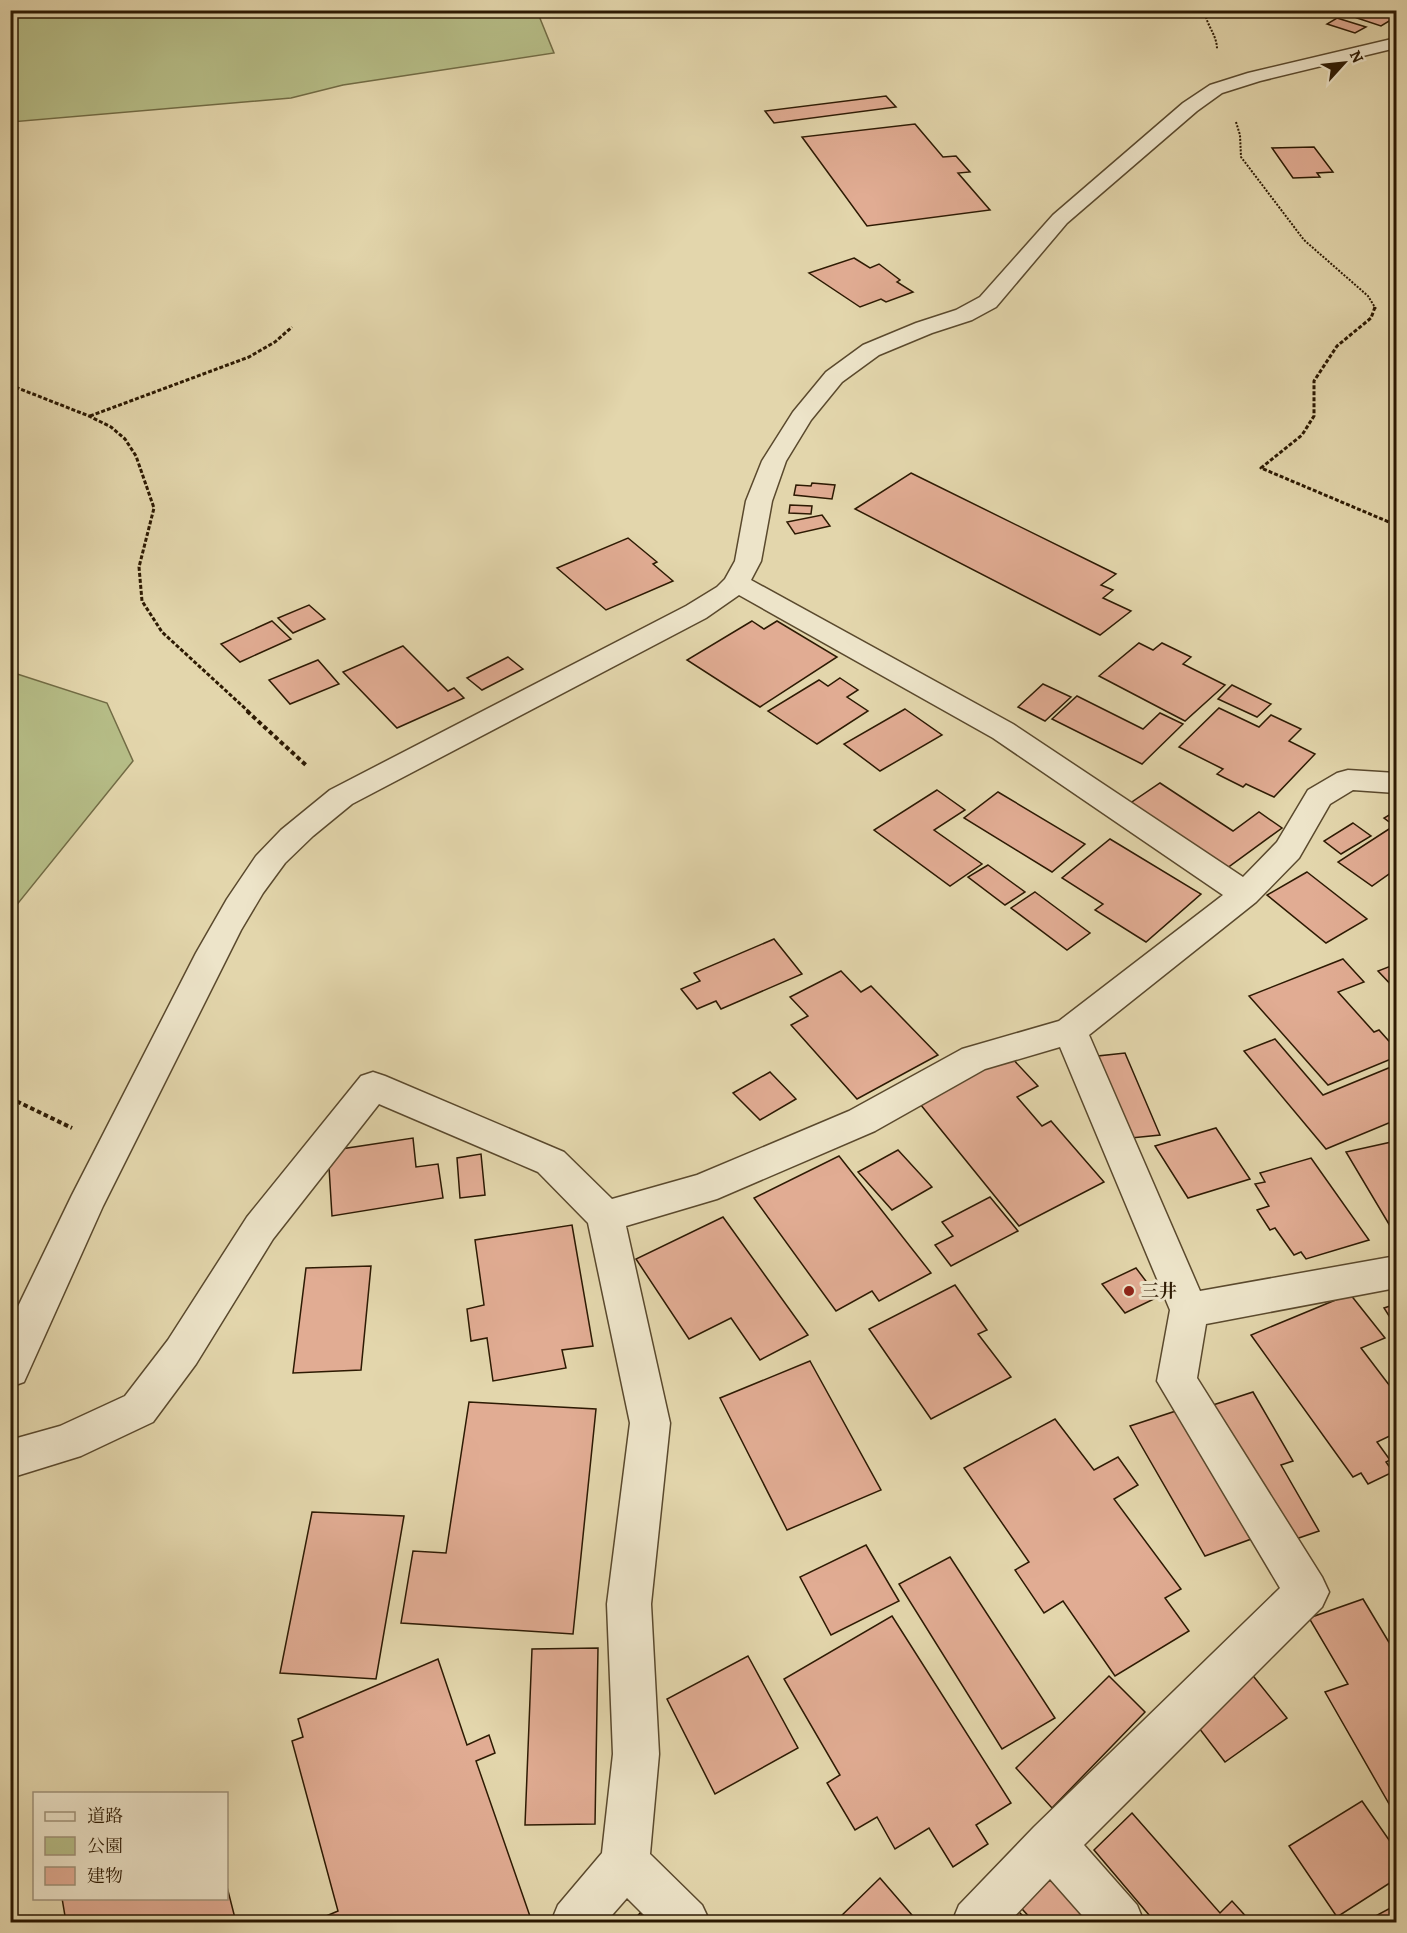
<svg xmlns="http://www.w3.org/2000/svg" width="1407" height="1933" font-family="Alegreya,'Noto Serif JP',serif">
<rect width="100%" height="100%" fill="#e3d6ac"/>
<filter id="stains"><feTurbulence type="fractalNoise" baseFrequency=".00333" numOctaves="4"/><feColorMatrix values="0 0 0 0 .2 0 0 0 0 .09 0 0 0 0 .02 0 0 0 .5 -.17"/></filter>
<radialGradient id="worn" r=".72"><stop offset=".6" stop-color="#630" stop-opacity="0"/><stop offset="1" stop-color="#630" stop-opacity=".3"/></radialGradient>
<!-- green -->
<g fill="#b6bd87" stroke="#726c45" stroke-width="1.5">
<path d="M10,11h527l17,42 -211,32 -52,13 -280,24z"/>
<path d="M11,672l96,31 26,58 -122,151z"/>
</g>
<!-- building -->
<g fill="#e1ac93" stroke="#2d1a03" stroke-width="1.5">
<path d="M1350,10h46v13l-7,-2 -8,5 -24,-8 3,-2 -11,-3 3,-2z"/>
<path d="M1337,18l29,9 -11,6 -28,-9z"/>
<path d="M886,96l10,11 -122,16 -9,-12z"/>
<path d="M915,124l28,33 13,-1 14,16 -12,1 32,37 -123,16 -65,-89z"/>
<path d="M1314,147l19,25 -16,1 3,4 -27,1 -21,-30z"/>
<path d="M854,258l16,10 9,-4 21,16 -3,2 16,10 -27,10 -5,-3 -21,8 -51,-34z"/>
<path d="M911,473l205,101 -15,11 12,5 -10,8 28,13 -31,24 -245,-126z"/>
<path d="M812,483l23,2 -3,14 -38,-4 2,-10 15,1z"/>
<path d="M790,505l22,1 -1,8 -22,-1z"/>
<path d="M822,515l8,11 -35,8 -8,-12z"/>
<path d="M628,538l29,24 -4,2 20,17 -67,29 -49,-42z"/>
<path d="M309,605l16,14 -32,14 -15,-15z"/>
<path d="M272,621l19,18 -51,23 -19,-18z"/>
<path d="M752,621l12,8 13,-8 60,36 -77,50 -73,-47z"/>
<path d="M1139,643l14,7 9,-7 29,14 -8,7 42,21 -40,36 -86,-45z"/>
<path d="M403,646l45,45 6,-3 10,10 -67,30 -54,-56z"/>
<path d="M508,657l15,12 -41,21 -15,-12z"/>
<path d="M318,660l21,24 -49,20 -21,-24z"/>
<path d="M840,678l18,12 -11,7 21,14 -51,33 -49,-33 51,-31 9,6z"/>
<path d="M1043,684l28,13 -26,24 -27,-14z"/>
<path d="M1232,685l39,19 -14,13 -39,-18z"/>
<path d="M1077,696l66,33 17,-16 23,11 -41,40 -90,-45z"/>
<path d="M1219,708l40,19 12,-12 30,14 -12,12 26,13 -41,43 -28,-13 -3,3 -26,-13 6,-5 -44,-22z"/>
<path d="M905,709l37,26 -62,36 -36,-27z"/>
<path d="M1160,783l73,48 26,-19 23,16 -59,43 -97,-65z"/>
<path d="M937,790l28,20 -31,20 48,34 -32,22 -76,-56z"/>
<path d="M998,792l87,52 -33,28 -88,-54z"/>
<path d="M1396,811v16l-12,-9z"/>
<path d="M1353,823l18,13 -30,18 -17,-13z"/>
<path d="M1389,829l7,5v35l-24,17 -34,-24z"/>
<path d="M1110,839l91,55 -55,48 -51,-32 8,-6 -41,-26z"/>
<path d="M988,865l37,27 -20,13 -37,-28z"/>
<path d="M1307,872l60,47 -41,24 -59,-48z"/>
<path d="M1035,892l55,41 -23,17 -56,-42z"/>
<path d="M774,939l28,35 -81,35 -5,-8 -19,8 -16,-20 19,-8 -6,-8z"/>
<path d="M1343,959l21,23 -26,10 36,40 5,-2 17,19v8l-68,28 -79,-89z"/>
<path d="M1396,964v26l-18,-19z"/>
<path d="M841,971l20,21 10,-6 67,69 -81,44 -66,-74 17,-9 -18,-19z"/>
<path d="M1275,1039l48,56 68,-28 5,6v47l-70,29 -82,-98z"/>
<path d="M1125,1053l35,82 -29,3 -33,-82z"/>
<path d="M1009,1055l29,31 -21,11 25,29 9,-5 53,61 -85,44 -103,-127z"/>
<path d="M770,1072l26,27 -36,21 -27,-27z"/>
<path d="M1216,1128l34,51 -62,19 -33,-52z"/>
<path d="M413,1138l3,29 22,-3 5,34 -111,18 -4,-65z"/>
<path d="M1396,1141v95l-50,-84z"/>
<path d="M898,1150l34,37 -40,23 -34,-38z"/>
<path d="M481,1154l4,41 -25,3 -3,-40z"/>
<path d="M839,1156l92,117 -52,28 -7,-10 -36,20 -82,-113z"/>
<path d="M1311,1158l58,82 -63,19 -5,-7 -7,3 -19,-27 -5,2 -13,-20 12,-4 -14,-22 10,-2 -5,-9z"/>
<path d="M990,1197l28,34 -67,35 -16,-21 18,-9 -11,-14z"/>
<path d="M723,1217l85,118 -48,25 -29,-42 -42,21 -53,-80z"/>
<path d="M572,1225l21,121 -31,4 4,18 -73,13 -6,-43 -16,3 -4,-32 17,-4 -9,-65z"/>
<path d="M371,1266l-10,104 -68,3 13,-105z"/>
<path d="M1136,1268l22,29 -33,16 -23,-29z"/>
<path d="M955,1285l32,45 -9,4 33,43 -80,42 -62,-90z"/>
<path d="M1350,1294l35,44 -24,10 35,46v39l-19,9 13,18 -4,2 7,10 -25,12 -7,-11 -8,4 -102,-142z"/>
<path d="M1396,1304v23l-12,-19z"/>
<path d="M810,1361l71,129 -94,40 -67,-132z"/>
<path d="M1253,1392l40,69 -12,4 38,66 -29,10 -77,-136z"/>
<path d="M469,1402l127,7 -23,225 -172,-11 12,-72 33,2z"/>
<path d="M1179,1410l75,128 -49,18 -75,-130z"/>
<path d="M1055,1419l39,51 24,-13 20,28 -24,14 67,90 -16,9 24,33 -74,45 -52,-75 -19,12 -29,-43 14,-8 -65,-94z"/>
<path d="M312,1512l92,4 -28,163 -96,-6z"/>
<path d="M866,1545l33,56 -68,34 -31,-58z"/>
<path d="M950,1557l105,161 -53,31 -103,-165z"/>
<path d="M1363,1599l33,55v162l-71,-124 23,-8 -39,-66z"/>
<path d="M892,1616l119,187 -35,22 12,19 -35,23 -24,-39 -34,21 -18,-32 -22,13 -28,-47 13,-8 -56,-96z"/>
<path d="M598,1648l-3,176 -70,1 7,-176z"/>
<path d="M748,1656l50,92 -83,46 -48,-95z"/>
<path d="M438,1659l29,86 22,-10 6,18 -19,8 56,161h-220l26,-11 -46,-170 11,-4 -5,-18z"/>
<path d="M1250,1672l37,46 -62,44 -36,-47z"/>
<path d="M1109,1676l36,36 -93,96 -36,-40z"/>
<path d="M1362,1801l34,49v29l-59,38 -48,-71z"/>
<path d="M1132,1813l88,100 12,-12 19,21h-96l-61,-72z"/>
<path d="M1047,1866l50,56h-63l-21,-23z"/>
<path d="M880,1878l38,44h-83z"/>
<path d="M226,1883l10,39h-103l-1,-4 -11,4h-55l-4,-24h164z"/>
<path d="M1396,1905v17h-27l-1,-2z"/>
<path d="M1019,1912l10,10h-21z"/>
<path d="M640,1913l9,9h-17z"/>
</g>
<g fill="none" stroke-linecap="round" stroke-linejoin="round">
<defs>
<path id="minor" d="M1396,38v10l-136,33 -38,12 -25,18 -130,112 -71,84 -24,13 -40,13 -53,22 -37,27 -31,38 -25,41 -14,40 -11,60 -10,19 262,144 230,153 34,-35 31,-52 29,-17 11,-3 48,3v20l-43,-3 -23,14 -31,54 -43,44 -167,133 111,256 196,-35v32l-190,36 -9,54 125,199 7,15 -7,15 -238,238 53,60 7,17h-56l-38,-43 -41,43h-57l7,-17 75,-78 246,-239 -123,-207 13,-71 -110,-263 -75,22 -110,62 -158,68 -91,27 44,197 -19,181 8,150 -9,100 52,51 8,17h-59l-24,-24 -21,24h-55l7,-17 44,-52 11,-99 -6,-150 23,-181 -42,-200 -50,-51 -159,-68 -106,135 -77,125 -43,58 -72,34 -71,22v-38l50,-14 65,-30 43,-56 79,-123 114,-141 12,-4 12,4 179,76 48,47 85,-24 152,-64 113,-62 97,-28 164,-126 -230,-157 -254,-143 -33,23 -354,186 -39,32 -28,27 -22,30 -22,37 -138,276 -79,176 -14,5v-64l62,-128 124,-242 31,-54 29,-43 25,-26 49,-40 356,-184 31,-19 8,-8 10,-18 11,-60 16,-40 31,-49 33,-40 37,-27 53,-22 40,-13 24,-13 73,-82 130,-112 27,-18 38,-12z"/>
</defs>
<!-- minor casing -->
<use href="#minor" stroke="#5a492d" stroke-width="3"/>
<!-- path-far2 -->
<g stroke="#2d1a03" stroke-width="2" stroke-dasharray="2 1.5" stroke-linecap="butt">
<path d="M1205,10c0,14 12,24 12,39"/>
<path d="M1236,122l4,13 1,22 63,83 64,56 8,13"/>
</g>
<!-- path-far1 -->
<g stroke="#2d1a03" stroke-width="3" stroke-dasharray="4 2" stroke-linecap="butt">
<path d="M1375,307l-4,11 -34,28 -23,35v35l-12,19 -41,33 135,57"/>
<path d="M10,385l79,31 22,11 14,12 11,17 18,52 -15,59 3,34 20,31 87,80"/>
<path d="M90,416l159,-59 26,-15 17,-15"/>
</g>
<!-- path -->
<g stroke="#2d1a03" stroke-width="4" stroke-dasharray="4.5 3" stroke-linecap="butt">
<path d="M247,711l60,55"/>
<path d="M10,1098l62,30"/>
</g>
<!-- minor -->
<use href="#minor" fill="#ede4c9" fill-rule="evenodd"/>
</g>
<!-- markers -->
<circle fill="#8f2418" stroke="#ede4c9" stroke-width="2" cx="1129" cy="1291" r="6"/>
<g text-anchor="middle" stroke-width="6" stroke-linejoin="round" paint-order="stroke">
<!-- poi labels -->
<g font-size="18" font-weight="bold" fill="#2d1a03" stroke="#ede4c9" text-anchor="start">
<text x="1141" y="1297">三井</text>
</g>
</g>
<!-- margin -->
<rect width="1407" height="1933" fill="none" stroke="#e3d6ac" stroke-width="36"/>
<rect x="12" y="12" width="1383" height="1909" fill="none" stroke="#2d1a03" stroke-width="3"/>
<rect x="18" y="18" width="1371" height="1897" fill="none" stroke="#2d1a03" stroke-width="1.5"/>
<!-- legend -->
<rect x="33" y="1792" width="195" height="108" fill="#ede4c9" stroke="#a0937a" stroke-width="1.5"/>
<rect x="45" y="1812" width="30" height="9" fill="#ede4c9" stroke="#a0937a" stroke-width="1.5"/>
<text x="87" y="1822" font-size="18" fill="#2d1a03">道路</text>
<rect x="45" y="1837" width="30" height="18" fill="#b6bd87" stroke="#a0937a" stroke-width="1.5"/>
<text x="87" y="1852" font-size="18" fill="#2d1a03">公園</text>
<rect x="45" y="1867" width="30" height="18" fill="#e1ac93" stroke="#a0937a" stroke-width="1.5"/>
<text x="87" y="1882" font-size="18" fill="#2d1a03">建物</text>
<!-- north arrow -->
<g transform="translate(1344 63) rotate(63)" stroke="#ede4c9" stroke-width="4.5" paint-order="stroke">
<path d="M0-4.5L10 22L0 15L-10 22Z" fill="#2d1a03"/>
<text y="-9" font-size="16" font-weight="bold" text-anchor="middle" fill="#2d1a03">N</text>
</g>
<rect width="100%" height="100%" filter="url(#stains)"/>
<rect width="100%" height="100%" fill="url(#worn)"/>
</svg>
